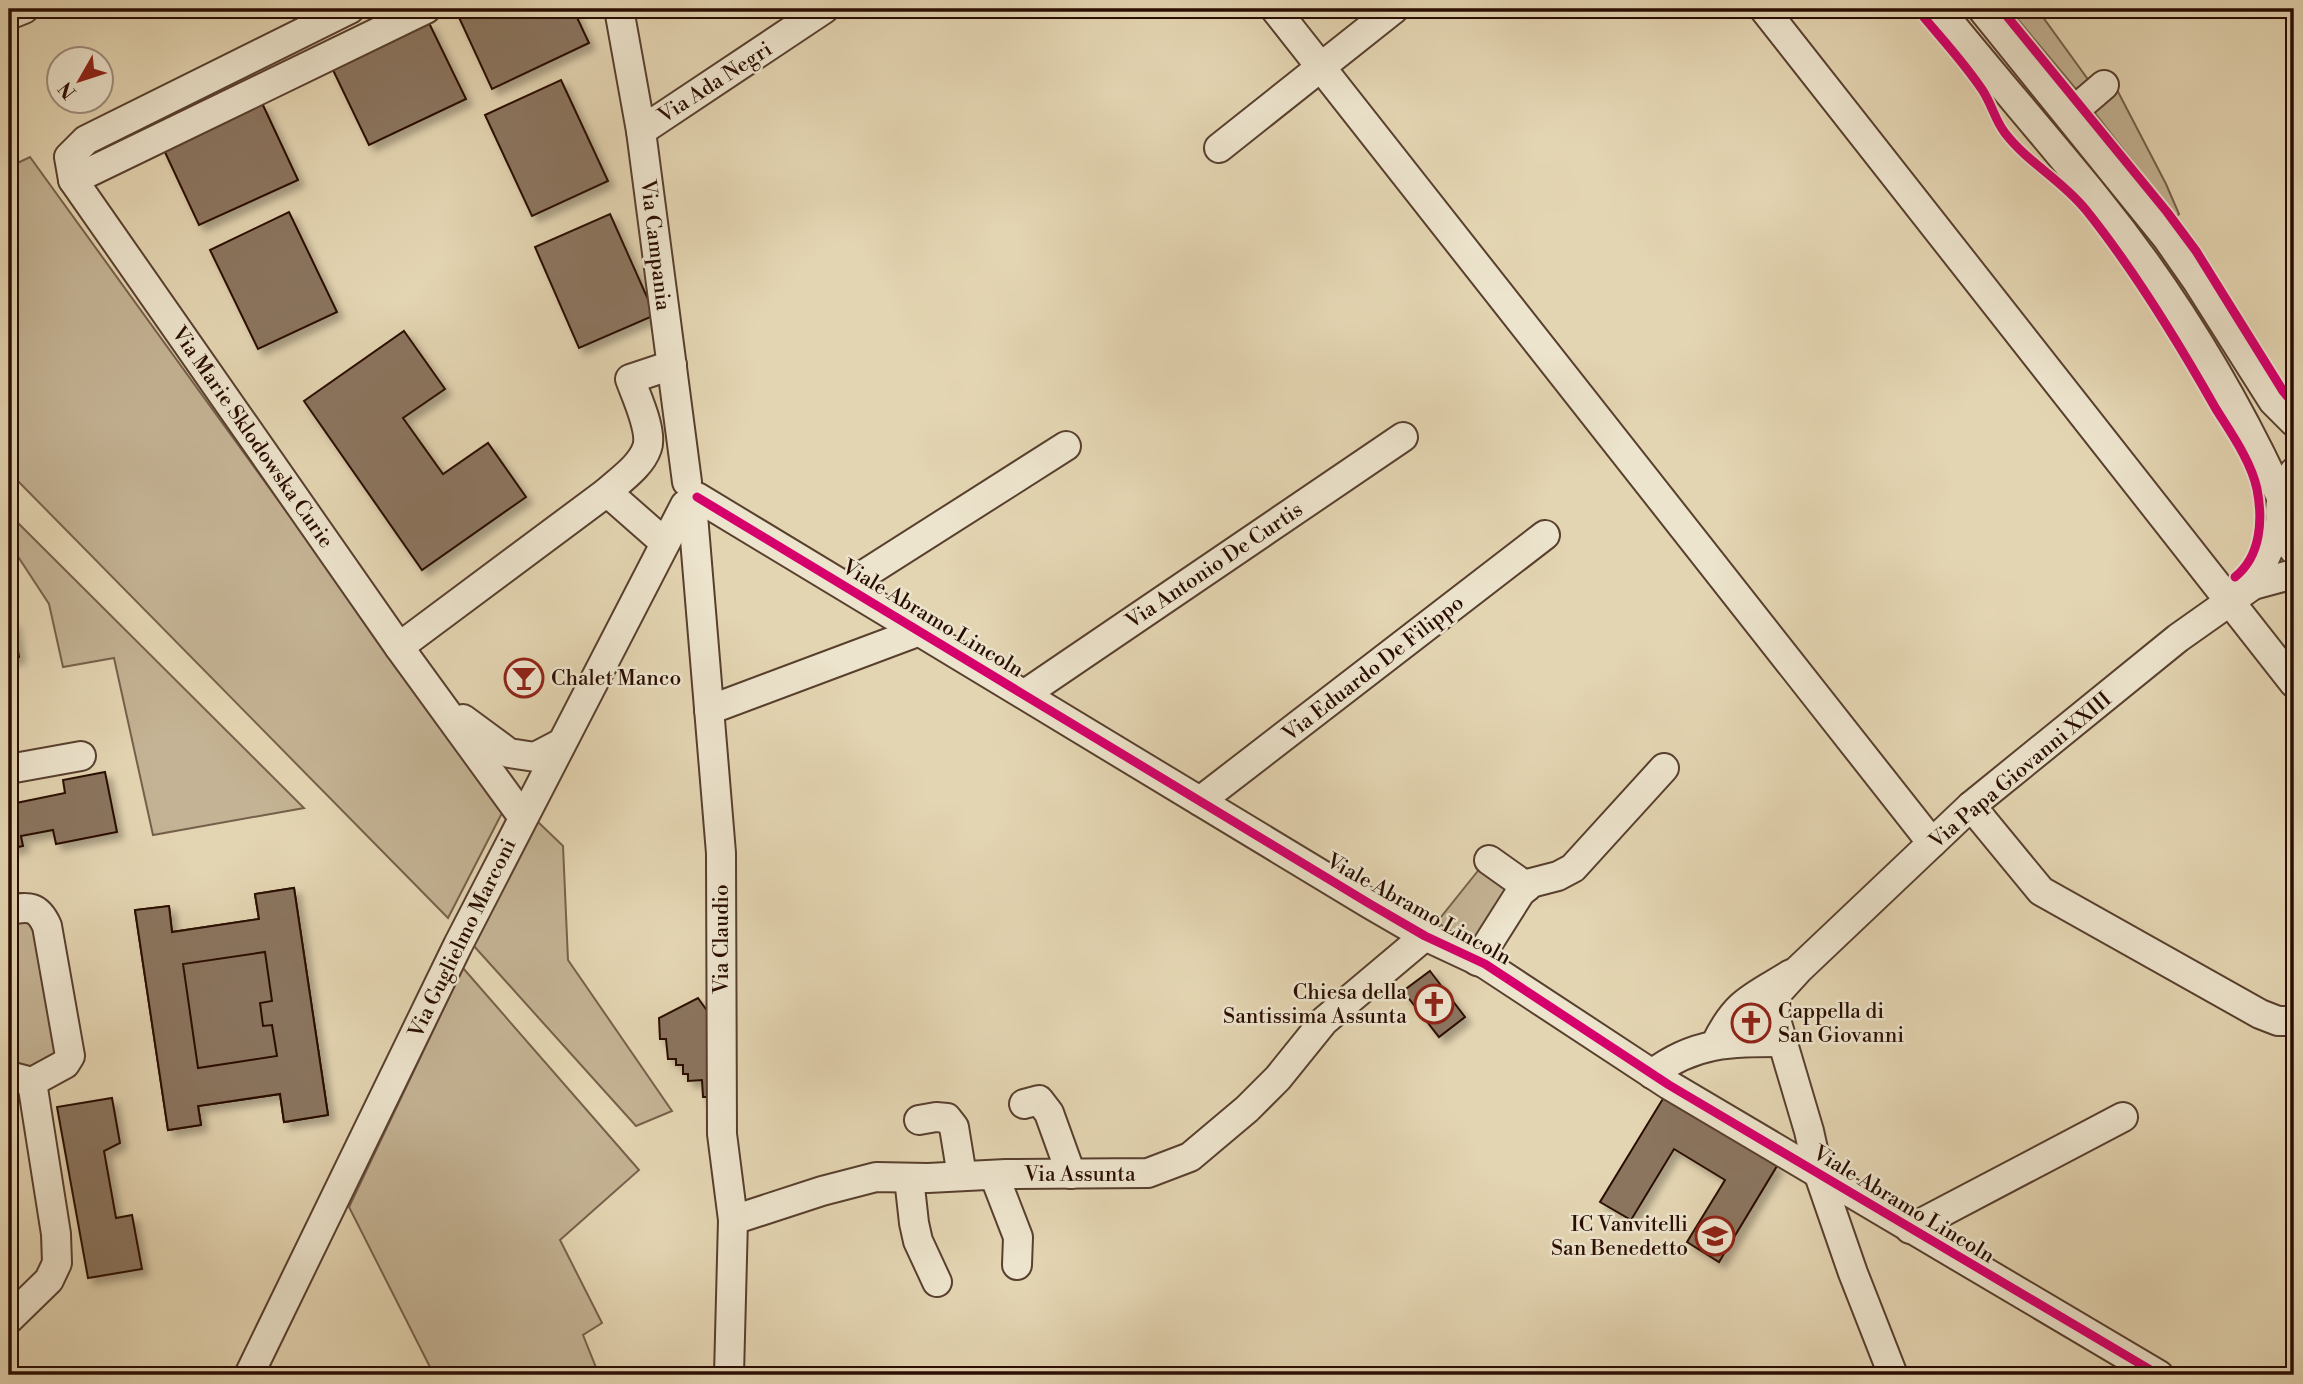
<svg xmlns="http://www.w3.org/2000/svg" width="2303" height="1384" font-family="'Libre Bodoni',serif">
<defs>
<filter id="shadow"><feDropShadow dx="6" dy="6" stdDeviation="3.5" flood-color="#0004"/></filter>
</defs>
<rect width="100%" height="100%" fill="#e4d5b2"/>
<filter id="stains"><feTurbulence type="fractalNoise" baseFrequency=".00286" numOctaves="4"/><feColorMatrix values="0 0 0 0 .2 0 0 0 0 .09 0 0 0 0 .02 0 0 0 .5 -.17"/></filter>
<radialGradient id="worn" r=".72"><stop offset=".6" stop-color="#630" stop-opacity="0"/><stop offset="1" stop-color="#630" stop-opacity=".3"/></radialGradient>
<!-- green -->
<g fill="#c4b394" stroke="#77604b" stroke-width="2">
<path d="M2009,9h28l55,76 -12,9z"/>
<path d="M2115,86l51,98 13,30 -3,3 -85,-109z"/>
<path d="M30,157l473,654 -55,107 -439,-446v-305z"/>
<path d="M9,514l295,294 -151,27 -39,-177 -51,9 -14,-63 -34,-52 -6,1z"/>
<path d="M536,820l27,26 5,114 104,151 -36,15 -163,-181z"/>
<path d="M1481,867l30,22 -38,51 -8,1 -28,-19z"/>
<path d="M9,915l34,1 22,148 -56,5z"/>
<path d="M463,968l176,202 -79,70 42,83 -19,12 16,40h-165l-85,-168z"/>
</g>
<!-- building -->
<g fill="#8b755e" stroke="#2a0d02" stroke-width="2" fill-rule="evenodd" filter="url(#shadow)">
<path d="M460,9h113l16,34 -97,46 -36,-78z"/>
<path d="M429,23l37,76 -97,46 -37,-77z"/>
<path d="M561,80l47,101 -76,35 -47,-101z"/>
<path d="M262,103l36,77 -99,45 -36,-77z"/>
<path d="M289,212l48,100 -79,37 -48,-99z"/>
<path d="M610,214l45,101 -76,33 -44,-101z"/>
<path d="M404,331l41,58 -42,29 40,56 45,-31 38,54 -104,73 -118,-169z"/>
<path d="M13,621l6,36 -10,2v-37z"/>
<circle cx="518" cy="676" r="10"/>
<path d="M105,772l12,60 -61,12 -3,-14 -32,6 2,10 -14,3v-49l2,4 54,-11 -2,-13z"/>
<path d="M294,888l34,227 -44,7 -4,-28 -82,12 3,19 -33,5 -33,-220 34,-4 3,26 87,-13 -4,-25zM265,952l7,49 -12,2 3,23 9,-1 5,31 -79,12 -15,-104z"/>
<path d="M294,888l34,227 -44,7 -4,-28 -82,12 3,19 -33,5 -33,-220 34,-4 3,26 87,-13 -4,-25z"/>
<path d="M265,952l7,49 -12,2 3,23 9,-1 5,31 -79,12 -15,-104z"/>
<path d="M1430,971l35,46 -26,20 -36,-46z"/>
<path d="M698,998l10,14 4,85h-9l-1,-17 -14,1v-7h-5v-9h-7v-6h-8l-2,-20h-6l-1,-21z"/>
<path d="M1747,1012l16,13 -7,9 -16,-13z"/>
<path d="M1664,1097l113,69 -58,96 -32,-20 38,-62 -51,-31 -43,71 -31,-18z"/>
<path d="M112,1098l8,45 -16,8 12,67 16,-3 10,54 -54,9 -31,-171z"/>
</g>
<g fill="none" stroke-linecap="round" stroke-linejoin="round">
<defs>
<g id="minor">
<path d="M350,9l-264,131 -17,17 4,23 326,467 123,169"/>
<path d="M619,9l22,122 46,351"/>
<path d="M1275,9l657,834"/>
<path d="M1764,9l530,674"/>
<path d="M1939,9c51,63 105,125 157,189 73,90 136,193 185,299"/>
<path d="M1982,9l185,229 30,43 76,120 21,21"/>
<path d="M9,15l15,-6"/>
<path d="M2069,115l35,-30"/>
<path d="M641,131l183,-122"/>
<path d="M1219,148l175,-139"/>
<path d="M73,180l353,-171"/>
<path d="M2294,472c-17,23 -20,55 0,78"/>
<path d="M607,492c13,-12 34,-26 40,-44 6,-17 -11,-52 -17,-69l42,-14"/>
<path d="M697,497l673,407 55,32 60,28 184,121 490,290"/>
<path d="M692,503l29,350 1,281 11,86 -4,155"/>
<path d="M2253,585l28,-63"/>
<path d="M846,586l220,-140"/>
<path d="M399,647l208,-155 58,51"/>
<path d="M1025,694l378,-257"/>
<path d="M709,710l211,-79"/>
<path d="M463,719l46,34 26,4 25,-13"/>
<path d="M9,769l72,-13"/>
<path d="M1200,801l345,-266"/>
<path d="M1971,806l70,85 219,123 18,7h16"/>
<path d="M1489,860l38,27"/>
<path d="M9,910c20,-4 29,-4 38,16l23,130 -5,8 -33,18 -23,-6"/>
<path d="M1477,961l43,-68 11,-10 27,-7 15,-8 91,-100"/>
<path d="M1715,1045c21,-44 37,-47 76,-71"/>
<path d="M1652,1074c42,-32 78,-32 129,-32"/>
<path d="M1024,1104l15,-4 10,13 22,61"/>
<path d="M919,1120l17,-3 11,1 7,9 8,49"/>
<path d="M994,1175l24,62 -1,28"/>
<path d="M909,1178l5,45 4,18 19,41"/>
<path d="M733,1220l89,-29 54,-14 52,1 78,-4 142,-1 42,-16 57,-48 31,-31 46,-57 101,-85"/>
<path d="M1910,1229l213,-112"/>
<path d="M9,1319l40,-39 8,-17 -1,-29 -24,-152"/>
<path d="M249,1375l209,-430 227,-440"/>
<path d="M1893,1375l-40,-102 -35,-101 -9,-41 -35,-118 4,-21 21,-23 172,-163 207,-168 75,-53 41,-11"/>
</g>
</defs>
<!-- minor casing -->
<use href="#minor" stroke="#583f2e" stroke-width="32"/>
<!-- minor -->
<use href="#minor" stroke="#ede4cd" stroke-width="28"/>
<defs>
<g id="cycleway">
<path d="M1917,9c22,27 47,53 66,82 9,14 12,29 22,42 23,30 57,47 81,77 49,61 91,130 130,199 15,24 35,52 41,80 6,31 4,67 -22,88"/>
<path d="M2001,9l166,203 29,39 87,140 11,13"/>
<path d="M697,497l673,407 55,32 60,28 184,121 490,290"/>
</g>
</defs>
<!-- cycleway casing -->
<use href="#cycleway" stroke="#ede4cd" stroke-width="13"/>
<!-- cycleway -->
<use href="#cycleway" stroke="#d6006c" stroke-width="9"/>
</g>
<!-- icons -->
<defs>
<symbol id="bar-ring" viewBox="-11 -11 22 22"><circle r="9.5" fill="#ede4cd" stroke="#8f2418" stroke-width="1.5"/><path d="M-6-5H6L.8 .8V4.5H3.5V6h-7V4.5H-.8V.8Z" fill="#8f2418"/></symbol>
<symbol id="church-ring" viewBox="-11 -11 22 22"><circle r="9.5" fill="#ede4cd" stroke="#8f2418" stroke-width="1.5"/><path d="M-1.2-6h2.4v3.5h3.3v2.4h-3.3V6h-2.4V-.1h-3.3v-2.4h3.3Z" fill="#8f2418"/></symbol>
<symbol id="school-ring" viewBox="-11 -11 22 22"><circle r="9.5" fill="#ede4cd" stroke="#8f2418" stroke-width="1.5"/><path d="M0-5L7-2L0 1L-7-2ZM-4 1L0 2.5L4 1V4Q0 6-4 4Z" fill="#8f2418"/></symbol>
</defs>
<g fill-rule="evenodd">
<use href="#bar-ring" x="502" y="656" width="44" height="44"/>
<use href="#church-ring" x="1412" y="982" width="44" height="44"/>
<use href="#church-ring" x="1729" y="1001" width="44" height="44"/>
<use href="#school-ring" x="1693" y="1214" width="44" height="44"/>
</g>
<g text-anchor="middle" stroke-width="5" stroke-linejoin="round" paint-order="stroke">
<!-- street labels -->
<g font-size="21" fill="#2a0d02" stroke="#ede4cd">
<text transform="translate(715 82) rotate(-33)" y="7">Via Ada Negri</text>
<text transform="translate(656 245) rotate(83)" y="7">Via Campania</text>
<text transform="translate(253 437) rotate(55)" y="7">Via Marie Sklodowska Curie</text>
<text transform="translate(1214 565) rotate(-34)" y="7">Via Antonio De Curtis</text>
<text transform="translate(933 618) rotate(31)" y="7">Viale Abramo Lincoln</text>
<text transform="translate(1373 668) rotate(-38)" y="7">Via Eduardo De Filippo</text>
<text transform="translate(2020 770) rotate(-40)" y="7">Via Papa Giovanni XXIII</text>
<text transform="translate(1419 909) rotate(29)" y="7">Viale Abramo Lincoln</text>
<text transform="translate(462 938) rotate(-64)" y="7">Via Guglielmo Marconi</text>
<text transform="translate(721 939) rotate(-90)" y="7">Via Claudio</text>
<text x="1080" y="1181">Via Assunta</text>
<text transform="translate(1904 1204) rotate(31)" y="7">Viale Abramo Lincoln</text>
</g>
<!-- poi labels -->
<g font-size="21" fill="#2a0d02" stroke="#ede4cd" text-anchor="start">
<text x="551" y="685">Chalet Manco</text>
<text x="1407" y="999" text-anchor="end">Chiesa della<tspan x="1407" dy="24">Santissima Assunta</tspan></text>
<text x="1778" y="1018">Cappella di<tspan x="1778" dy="24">San Giovanni</tspan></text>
<text x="1688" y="1231" text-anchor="end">IC Vanvitelli<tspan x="1688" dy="24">San Benedetto</tspan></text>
</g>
</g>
<!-- margin -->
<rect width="2303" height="1384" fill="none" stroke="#e4d5b2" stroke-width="35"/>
<rect x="10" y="10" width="2282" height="1363" fill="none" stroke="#2a0d02" stroke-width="3.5"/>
<rect x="18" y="18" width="2268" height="1349" fill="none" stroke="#2a0d02" stroke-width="2"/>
<!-- north arrow -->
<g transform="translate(80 80) rotate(231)"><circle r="33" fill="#ede4cd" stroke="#9f8e7c" stroke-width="2"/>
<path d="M0-5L12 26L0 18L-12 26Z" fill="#8f2418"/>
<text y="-10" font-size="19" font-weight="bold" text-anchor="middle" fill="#2a0d02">N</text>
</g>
<rect width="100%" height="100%" filter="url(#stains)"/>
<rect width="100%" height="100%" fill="url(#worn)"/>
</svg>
